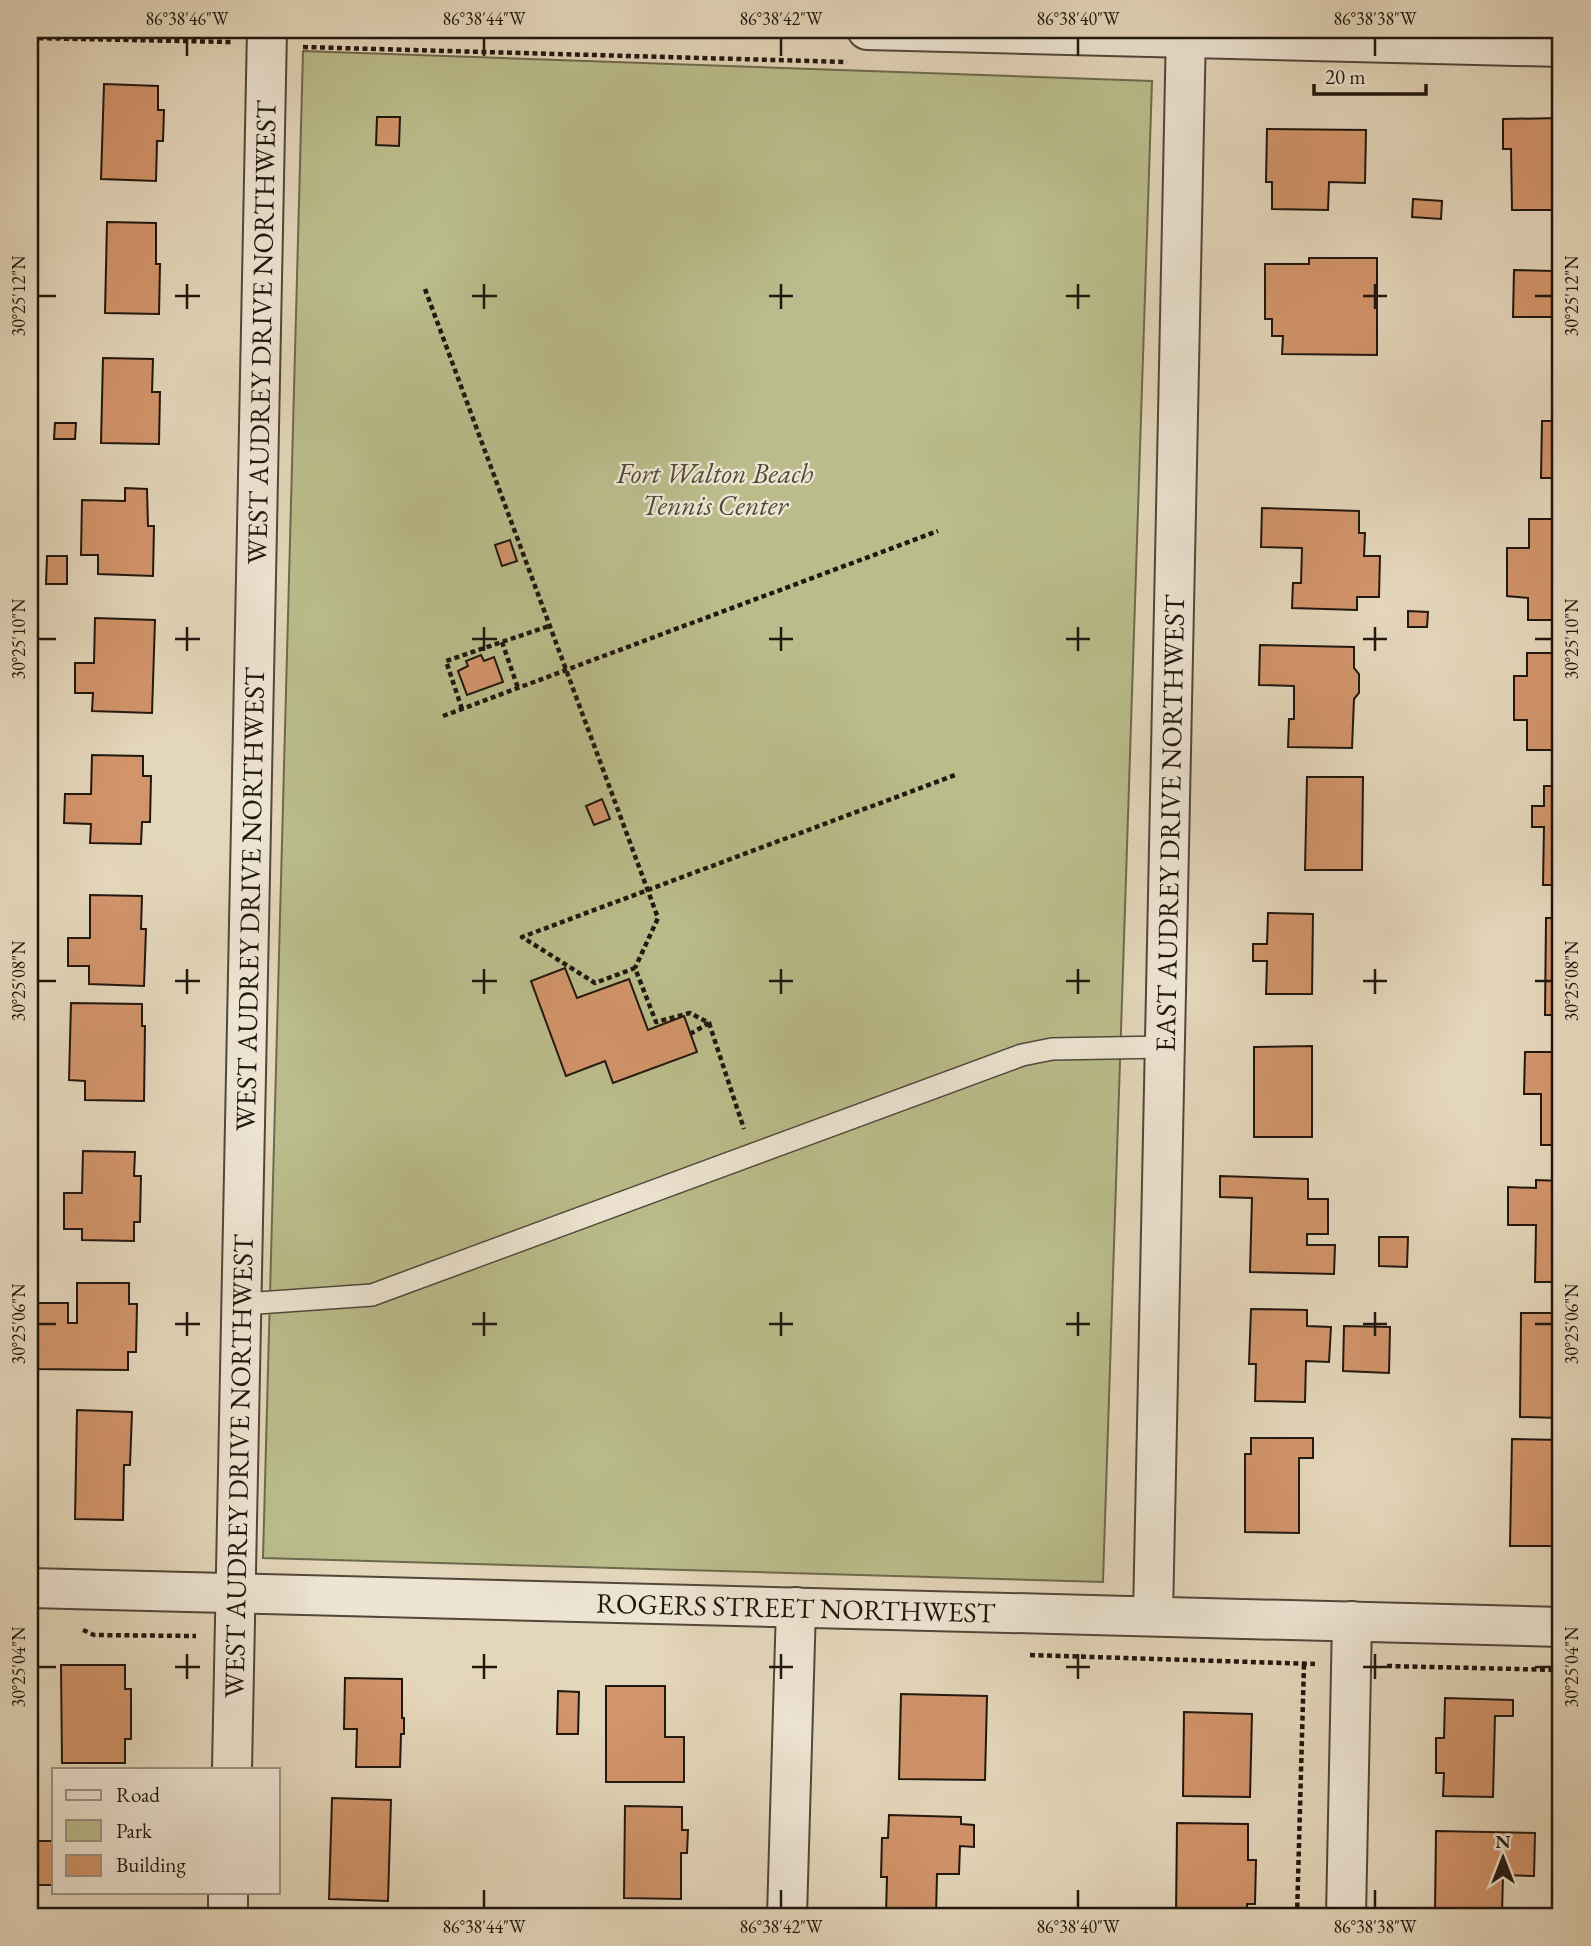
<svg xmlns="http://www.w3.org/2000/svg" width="1591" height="1946" font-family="'EB Garamond',serif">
<rect width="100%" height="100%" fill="#e4d6ba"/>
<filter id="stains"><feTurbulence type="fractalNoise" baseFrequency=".00286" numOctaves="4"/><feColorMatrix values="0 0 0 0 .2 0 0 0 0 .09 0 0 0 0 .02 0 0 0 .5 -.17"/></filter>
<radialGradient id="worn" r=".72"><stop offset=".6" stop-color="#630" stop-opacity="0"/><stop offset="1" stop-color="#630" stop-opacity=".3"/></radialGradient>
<!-- green -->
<path fill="#babc8b" stroke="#6d6a4d" stroke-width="2" d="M303,51l849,30 -49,1501 -840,-24z"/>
<!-- building -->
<g fill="#d2946a" stroke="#20170f" stroke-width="2">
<path d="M104,84l54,2v24h6l-1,31h-6l-1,40 -55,-2z"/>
<path d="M377,117h23l-1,29 -23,-1z"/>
<path d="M1561,118v92h-49l-1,-61h-8v-30z"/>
<path d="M1267,129l99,1 -1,53 -36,-1 -1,28 -56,-1v-27h-6z"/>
<path d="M1413,199l29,2 -1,18 -29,-2z"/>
<path d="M107,222l49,1v41h4l-1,50 -54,-1z"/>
<path d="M1555,255h6v90h-8v-28h-40l1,-47 40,1z"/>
<path d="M1309,258h68v97l-95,-1 1,-18h-11v-17h-7v-55h44z"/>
<path d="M103,358l50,1 -1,33h8l-1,52 -58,-1z"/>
<path d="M1560,391h1v90h-3v-3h-17l1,-57h17z"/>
<path d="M55,423h21l-1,16h-21z"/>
<path d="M125,488l22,1 1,37h6l-1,50 -55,-2v-19h-17l1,-55 43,1z"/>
<path d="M1262,508l97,3v22h6l-1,23h16l-1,41h-22v13l-65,-2 1,-25h8l1,-35 -41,-1z"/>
<path d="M1529,519h32v101h-33v-22l-21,-2v-48h22z"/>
<path d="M510,540l7,21 -15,5 -7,-21z"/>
<path d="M47,556h20v28h-21z"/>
<rect x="30" y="601" width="2" height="29"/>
<path d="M1408,611l20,1 -1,15h-19z"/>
<path d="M95,618l60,2 -3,93 -60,-2 1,-18h-18v-30h19z"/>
<path d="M30,639h2l1,35h-3z"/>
<path d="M1260,645l94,2v21l5,6v19l-5,6 -2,49 -64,-1 1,-28h5v-33l-35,-1z"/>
<path d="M1527,653h34v97h-34v-30h-13v-44h13z"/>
<path d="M481,655l3,6 10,-4 9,25 -36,13 -9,-24 10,-5 -2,-5z"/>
<path d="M92,755l51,1v20h8l-1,46h-8l-1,22 -51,-1 1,-19 -27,-1 1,-29h26z"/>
<path d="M1307,777h56l-1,93h-57z"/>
<path d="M1544,786h17v99h-18l1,-58h-12v-21h12z"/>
<path d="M602,799l8,20 -16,6 -8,-19z"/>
<path d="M90,895l52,1 -1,33h5l-2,57 -55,-2v-18h-21v-28h22z"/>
<path d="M1268,913l45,1 -1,80h-46l1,-33h-14v-17h14z"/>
<path d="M1546,918h15v97h-16z"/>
<path d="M565,968l12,30 52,-19 19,51 36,-14 13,36 -84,31 -8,-22 -39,15 -35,-95z"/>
<path d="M71,1003l71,1v22h3l-1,75 -59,-1v-19l-16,-1z"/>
<path d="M1312,1046v91h-58v-90z"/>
<path d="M1525,1052h36v93h-20v-51h-17z"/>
<rect x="30" y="1076" width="5" height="37"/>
<path d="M83,1151l52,1 -1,24h7l-1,46h-6v19l-52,-1v-11h-18v-36h18z"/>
<path d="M1220,1176l88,3v20h20v35h-21v11h28l-1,29 -84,-2 2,-74 -32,-1z"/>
<path d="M1536,1180l25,1v101h-26l1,-57h-28v-38l28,1z"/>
<path d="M1379,1237h29l-1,30 -28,-1z"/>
<path d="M77,1283h52v21h8l-1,48h-8v18l-96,-1 1,-66h35v20h9z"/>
<path d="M1251,1309l56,1v16l24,1 -2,35 -23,-1 -1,41 -50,-1 1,-37h-7z"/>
<path d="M1521,1313h40v105l-41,-1z"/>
<path d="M1344,1326l46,1 -1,46 -46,-2z"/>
<path d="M77,1410l55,2 -2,53h-6l-1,55 -48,-1z"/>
<path d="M1251,1438h62v20h-14v75l-54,-1v-78h6z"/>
<path d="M1512,1439l49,1v106h-51z"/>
<path d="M61,1665h64v24h6v50h-6v24h-63z"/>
<path d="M345,1678l57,1v39h2v16h-3l-1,33h-44l1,-38h-13z"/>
<path d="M606,1686h59v51h19v45h-78z"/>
<path d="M558,1691l21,1 -1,42h-21z"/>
<path d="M901,1694l86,2 -2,84 -86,-1z"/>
<path d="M1445,1698l68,2v16h-18l-2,81 -50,-1 1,-23h-8v-35h8z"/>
<path d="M1184,1712l68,2 -2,83 -67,-1z"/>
<path d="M332,1798l59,2 -3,101 -59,-2z"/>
<path d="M625,1806l57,1v23h6l-1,23h-6v46l-57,-1z"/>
<path d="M889,1815l72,2v7l13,1v22l-14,-1 -1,28h-22l-1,42 -50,-2 1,-37h-6l1,-39h6z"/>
<path d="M1177,1823l71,1v36h8l-1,44h-8v12h-71z"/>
<path d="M1436,1831l99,2 -1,43 -31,-1 -1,40 -67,-1z"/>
<rect x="36" y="1841" width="18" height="44"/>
</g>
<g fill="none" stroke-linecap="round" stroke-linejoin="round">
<defs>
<path id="service" d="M242,1304l130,-9 650,-240 30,-6 113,-2"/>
<g id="minor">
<path id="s1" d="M30,1588l1531,39"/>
<path id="s2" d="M1153,1616l33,-1586"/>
<path id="s3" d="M232,1769l35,-1739"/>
<path d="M228,1916v-24"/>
<path d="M787,1916l9,-309"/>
<path d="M1346,1916l6,-295"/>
</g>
<path id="tertiary" d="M867,30l694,17"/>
</defs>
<!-- service casing -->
<use href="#service" stroke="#51473a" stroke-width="24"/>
<!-- minor casing -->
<use href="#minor" stroke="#51473a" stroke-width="42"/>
<!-- tertiary casing -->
<use href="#tertiary" stroke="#51473a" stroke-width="42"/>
<!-- path -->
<g stroke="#20170f" stroke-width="4.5" stroke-dasharray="5 3.5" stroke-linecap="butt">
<path d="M30,38l201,4"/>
<path d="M303,47l544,15"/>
<path d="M425,289l233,629 -23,50"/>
<path d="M502,642l16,46"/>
<path d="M462,709l-16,-48 103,-35"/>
<path d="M443,716l495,-185"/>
<path d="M709,1023l35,106"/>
<path d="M690,1034l19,-11 -19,-10 -34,9 -21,-54 -40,15 -73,-46 436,-163"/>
<path d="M83,1630l11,5 102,1"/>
<path d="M1030,1655l285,9"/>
<path d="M1387,1666l174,4"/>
<path d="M1297,1916l7,-252"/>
</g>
<!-- service -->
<use href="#service" stroke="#ede4d2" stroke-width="21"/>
<!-- minor -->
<use href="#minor" stroke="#ede4d2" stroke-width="38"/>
<!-- tertiary -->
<use href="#tertiary" stroke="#ede4d2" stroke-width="38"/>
</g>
<!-- ticks -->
<path fill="none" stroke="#20170f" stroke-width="2.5" d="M187,38v18M484,38v18M781,38v18M1078,38v18M1375,38v18M187,284v25M484,284v25M781,284v25M1078,284v25M1375,284v25M38,296h18M175,296h25M472,296h25M769,296h24M1066,296h24M1363,296h24M1535,296h17M187,627v24M484,627v24M781,627v24M1078,627v24M1375,627v24M38,639h18M175,639h25M472,639h25M769,639h24M1066,639h24M1363,639h24M1535,639h17M187,969v25M484,969v25M781,969v25M1078,969v25M1375,969v25M38,981h18M175,981h25M472,981h25M769,981h24M1066,981h24M1363,981h24M1535,981h17M187,1312v24M484,1312v24M781,1312v24M1078,1312v24M1375,1312v24M38,1324h18M175,1324h25M472,1324h25M769,1324h24M1066,1324h24M1363,1324h24M1535,1324h17M187,1654v25M484,1654v25M781,1654v25M1078,1654v25M1375,1654v25M38,1667h18M175,1667h25M472,1667h25M769,1667h24M1066,1667h24M1363,1667h24M1535,1667h17M484,1890v18M781,1890v18M1078,1890v18M1375,1890v18"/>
<g text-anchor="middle" stroke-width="5" stroke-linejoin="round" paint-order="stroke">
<!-- street labels -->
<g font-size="28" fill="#20170f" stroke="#ede4d2">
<text dy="10" stroke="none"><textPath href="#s3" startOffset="1437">WEST AUDREY DRIVE NORTHWEST</textPath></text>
<text dy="10" stroke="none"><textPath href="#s2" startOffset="793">EAST AUDREY DRIVE NORTHWEST</textPath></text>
<text dy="10" stroke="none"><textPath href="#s3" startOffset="870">WEST AUDREY DRIVE NORTHWEST</textPath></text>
<text dy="10" stroke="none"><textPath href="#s3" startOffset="303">WEST AUDREY DRIVE NORTHWEST</textPath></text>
<text dy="10" stroke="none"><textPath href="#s1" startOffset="766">ROGERS STREET NORTHWEST</textPath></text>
</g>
<!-- park labels -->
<g font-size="28" font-style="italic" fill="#4e4934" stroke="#ede4d2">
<text x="715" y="483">Fort Walton Beach<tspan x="715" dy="32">Tennis Center</tspan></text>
</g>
</g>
<!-- margin -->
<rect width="1591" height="1946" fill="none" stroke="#e4d6ba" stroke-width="77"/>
<!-- legend -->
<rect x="52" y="1768" width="228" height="126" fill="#ede4d2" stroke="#9b9284" stroke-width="2"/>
<rect x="66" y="1790" width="35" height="10" fill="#ede4d2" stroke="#9b9284" stroke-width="2"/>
<text x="116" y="1802" font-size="21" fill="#20170f">Road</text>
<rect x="66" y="1820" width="35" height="21" fill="#babc8b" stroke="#9b9284" stroke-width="2"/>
<text x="116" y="1838" font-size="21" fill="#20170f">Park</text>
<rect x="66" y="1855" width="35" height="21" fill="#d2946a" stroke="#9b9284" stroke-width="2"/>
<text x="116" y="1872" font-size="21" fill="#20170f">Building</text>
<!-- north arrow -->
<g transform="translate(1503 1858)" stroke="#ede4d2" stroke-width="5" paint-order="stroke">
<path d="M0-5L12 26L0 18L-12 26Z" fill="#20170f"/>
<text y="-10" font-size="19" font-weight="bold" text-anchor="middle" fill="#20170f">N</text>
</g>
<!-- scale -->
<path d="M1314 84v10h112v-10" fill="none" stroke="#20170f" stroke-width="3.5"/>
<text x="1325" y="84" font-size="21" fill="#20170f" stroke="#ede4d2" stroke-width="5" paint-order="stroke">20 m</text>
<rect x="38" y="38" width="1514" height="1870" fill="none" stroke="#20170f" stroke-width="2.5"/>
<g font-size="18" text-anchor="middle" fill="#20170f">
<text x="187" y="25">86°38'46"W</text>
<text x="484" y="25">86°38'44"W</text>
<text x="781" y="25">86°38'42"W</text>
<text x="1078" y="25">86°38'40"W</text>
<text x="1375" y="25">86°38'38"W</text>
<text transform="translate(19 296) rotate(-90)" y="6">30°25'12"N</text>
<text transform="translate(1572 296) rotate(-90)" y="6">30°25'12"N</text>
<text transform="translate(19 639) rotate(-90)" y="6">30°25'10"N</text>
<text transform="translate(1572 639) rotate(-90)" y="6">30°25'10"N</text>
<text transform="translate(19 981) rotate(-90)" y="6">30°25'08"N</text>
<text transform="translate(1572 981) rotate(-90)" y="6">30°25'08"N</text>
<text transform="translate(19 1324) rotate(-90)" y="6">30°25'06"N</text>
<text transform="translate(1572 1324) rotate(-90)" y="6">30°25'06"N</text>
<text transform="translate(19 1667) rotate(-90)" y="6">30°25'04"N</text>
<text transform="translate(1572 1667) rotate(-90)" y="6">30°25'04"N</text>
<text x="484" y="1933">86°38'44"W</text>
<text x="781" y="1933">86°38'42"W</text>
<text x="1078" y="1933">86°38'40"W</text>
<text x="1375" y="1933">86°38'38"W</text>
</g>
<rect width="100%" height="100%" filter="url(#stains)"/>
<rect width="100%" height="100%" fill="url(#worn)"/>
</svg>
